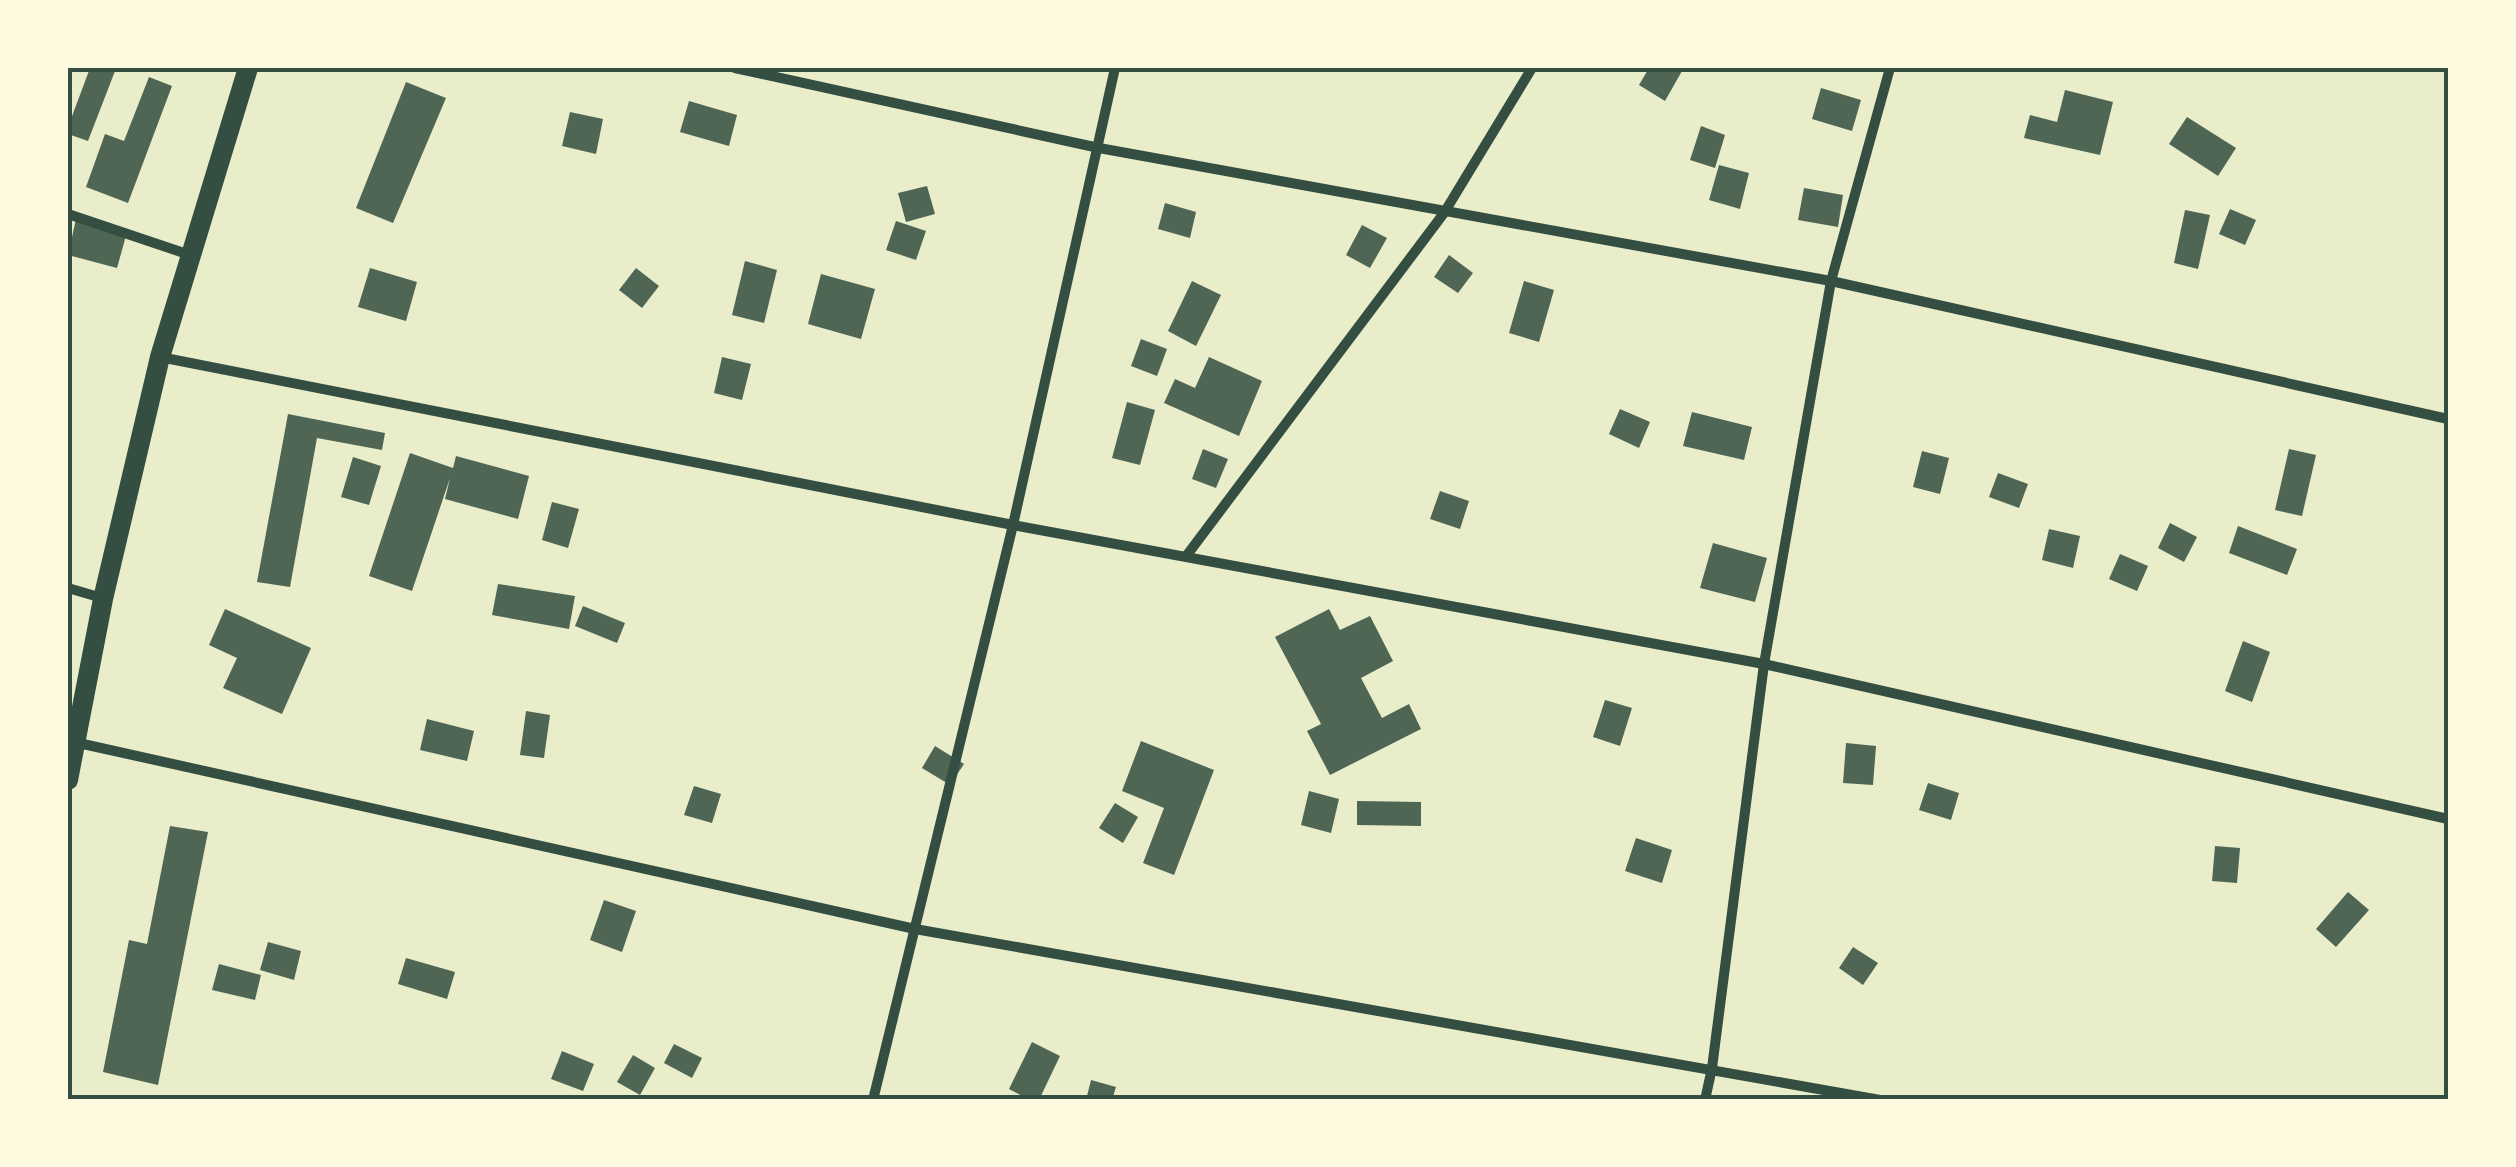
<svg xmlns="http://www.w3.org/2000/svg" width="2516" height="1167" font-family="'Public Sans',sans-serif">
<rect width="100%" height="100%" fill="#e9edc9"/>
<!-- building -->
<g fill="#4f6655">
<path d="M90,68l25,3 -27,70 -20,-7v-7z"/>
<path d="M1649,68h28l5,3 -17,30 -26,-16z"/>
<path d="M149,77l23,9 -44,117 -42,-16 19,-53 19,7z"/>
<path d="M406,82l40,16 -53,125 -37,-15z"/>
<path d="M1821,88l40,12 -9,31 -40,-12z"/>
<path d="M2065,90l48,12 -13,53 -76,-17 6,-23 27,7z"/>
<path d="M689,101l48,14 -8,31 -49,-14z"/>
<path d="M570,112l33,7 -7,35 -34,-8z"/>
<path d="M2187,117l49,31 -18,28 -49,-32z"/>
<path d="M1701,126l24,9 -10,33 -25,-8z"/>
<path d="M1719,165l30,8 -9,36 -31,-9z"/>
<path d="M927,186l8,28 -29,8 -8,-29z"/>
<path d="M1804,188l39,7 -5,32 -40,-7z"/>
<path d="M1165,203l31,9 -6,26 -32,-9z"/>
<path d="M2230,209l26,11 -11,25 -26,-11z"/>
<path d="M2185,210l25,5 -12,54 -24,-6z"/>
<path d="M76,219l51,13 -10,36 -49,-13z"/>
<path d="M896,221l30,10 -10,29 -30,-10z"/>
<path d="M1362,225l25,13 -17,30 -24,-13z"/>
<path d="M1449,255l24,18 -15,20 -24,-16z"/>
<path d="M745,261l32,9 -13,53 -32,-8z"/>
<path d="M370,268l47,14 -11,39 -48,-14z"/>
<path d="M636,268l23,18 -17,22 -23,-18z"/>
<path d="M821,274l54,15 -14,50 -53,-15z"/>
<path d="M1192,281l29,14 -25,51 -28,-15z"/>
<path d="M1524,281l30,9 -15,52 -30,-9z"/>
<path d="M1141,339l26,10 -10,27 -26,-10z"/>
<path d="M722,357l29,7 -9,36 -28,-7z"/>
<path d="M1209,357l53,24 -23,55 -75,-33 11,-24 20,9z"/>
<path d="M1127,402l28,8 -15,55 -28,-7z"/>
<path d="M1620,409l30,13 -11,26 -30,-14z"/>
<path d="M1692,412l60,15 -8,33 -61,-14z"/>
<path d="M288,414l97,19 -3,17 -65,-12 -27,149 -33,-5z"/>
<path d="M1203,449l25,10 -12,29 -24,-9z"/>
<path d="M2289,449l27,6 -14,61 -27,-6z"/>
<path d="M1922,451l27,7 -9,36 -27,-7z"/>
<path d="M410,453l43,15 3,-12 73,20 -11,43 -73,-20 5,-21 -38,113 -43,-15z"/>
<path d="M353,457l28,9 -12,39 -28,-8z"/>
<path d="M1998,473l30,11 -9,24 -30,-11z"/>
<path d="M1440,491l29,10 -9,28 -30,-10z"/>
<path d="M552,502l27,7 -11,39 -26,-8z"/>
<path d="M2170,523l27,14 -13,25 -26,-14z"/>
<path d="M2238,526l59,23 -10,26 -58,-22z"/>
<path d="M2049,529l31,7 -7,32 -31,-8z"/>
<path d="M1713,543l54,15 -12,44 -55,-14z"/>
<path d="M2120,554l28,12 -11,25 -28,-12z"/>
<path d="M498,584l77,12 -6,33 -77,-14z"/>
<path d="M583,606l42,17 -8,20 -42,-17z"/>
<path d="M225,609l86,39 -29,66 -59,-26 14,-30 -28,-13z"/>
<path d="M1329,609l11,21 30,-14 23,45 -32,17 21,40 27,-14 12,25 -91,46 -23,-44 14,-7 -46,-87z"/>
<path d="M2243,641l27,11 -18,50 -27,-11z"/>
<path d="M1605,700l27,8 -12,38 -27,-9z"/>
<path d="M526,711l24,4 -6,43 -24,-3z"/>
<path d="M427,719l47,12 -7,30 -47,-11z"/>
<path d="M1141,741l73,29 -40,105 -31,-12 21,-55 -42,-17z"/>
<path d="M1846,743l30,3 -3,39 -30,-2z"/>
<path d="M935,746l29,18 -14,21 -28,-17z"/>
<path d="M1928,783l31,10 -8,27 -32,-10z"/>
<path d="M694,786l27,8 -9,29 -28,-8z"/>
<path d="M1309,791l30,8 -8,34 -30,-8z"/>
<path d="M1357,801l64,1v24l-64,-1z"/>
<path d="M1115,803l23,14 -15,26 -24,-15z"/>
<path d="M170,826l38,6 -50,253 -55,-13 26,-132 18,4z"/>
<path d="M1636,838l36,12 -10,33 -37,-12z"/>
<path d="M2215,846l25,2 -3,35 -25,-2z"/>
<path d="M2348,892l21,18 -33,37 -20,-18z"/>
<path d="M604,900l32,11 -14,41 -32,-12z"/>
<path d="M268,942l33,9 -7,29 -34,-10z"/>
<path d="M1853,947l25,16 -15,22 -24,-17z"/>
<path d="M406,958l49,14 -8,27 -49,-15z"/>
<path d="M219,964l42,11 -6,25 -43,-10z"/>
<path d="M1032,1042l28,14 -21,44h-9l-21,-11z"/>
<path d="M674,1044l28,14 -10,20 -28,-15z"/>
<path d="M562,1051l32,13 -11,27 -32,-12z"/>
<path d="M633,1055l22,13 -15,27 -23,-13z"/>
<path d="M1091,1080l25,7 -4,13h-26z"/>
</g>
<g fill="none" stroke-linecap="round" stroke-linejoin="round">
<!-- minor -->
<g stroke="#344e41" stroke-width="10">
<path d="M735,68l364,80 732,133 617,138"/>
<path d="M68,214l122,41"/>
<path d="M160,357l853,168 751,139 684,155"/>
<path d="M1187,555l257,-342 88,-145"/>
<path d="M68,588l34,10"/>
<path d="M74,742l841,187 965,171"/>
<path d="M873,1100l140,-575 102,-457"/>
<path d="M1705,1100l7,-32 52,-404 67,-383 59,-213"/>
</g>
<!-- secondary -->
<path stroke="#344e41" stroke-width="20" d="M68,780l35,-181 57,-242 88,-289"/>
</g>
<!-- border -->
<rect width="2516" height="1167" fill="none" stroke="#fefae0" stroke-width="140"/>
<rect x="70" y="70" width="2376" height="1027" fill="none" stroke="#344e41" stroke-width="4"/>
</svg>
